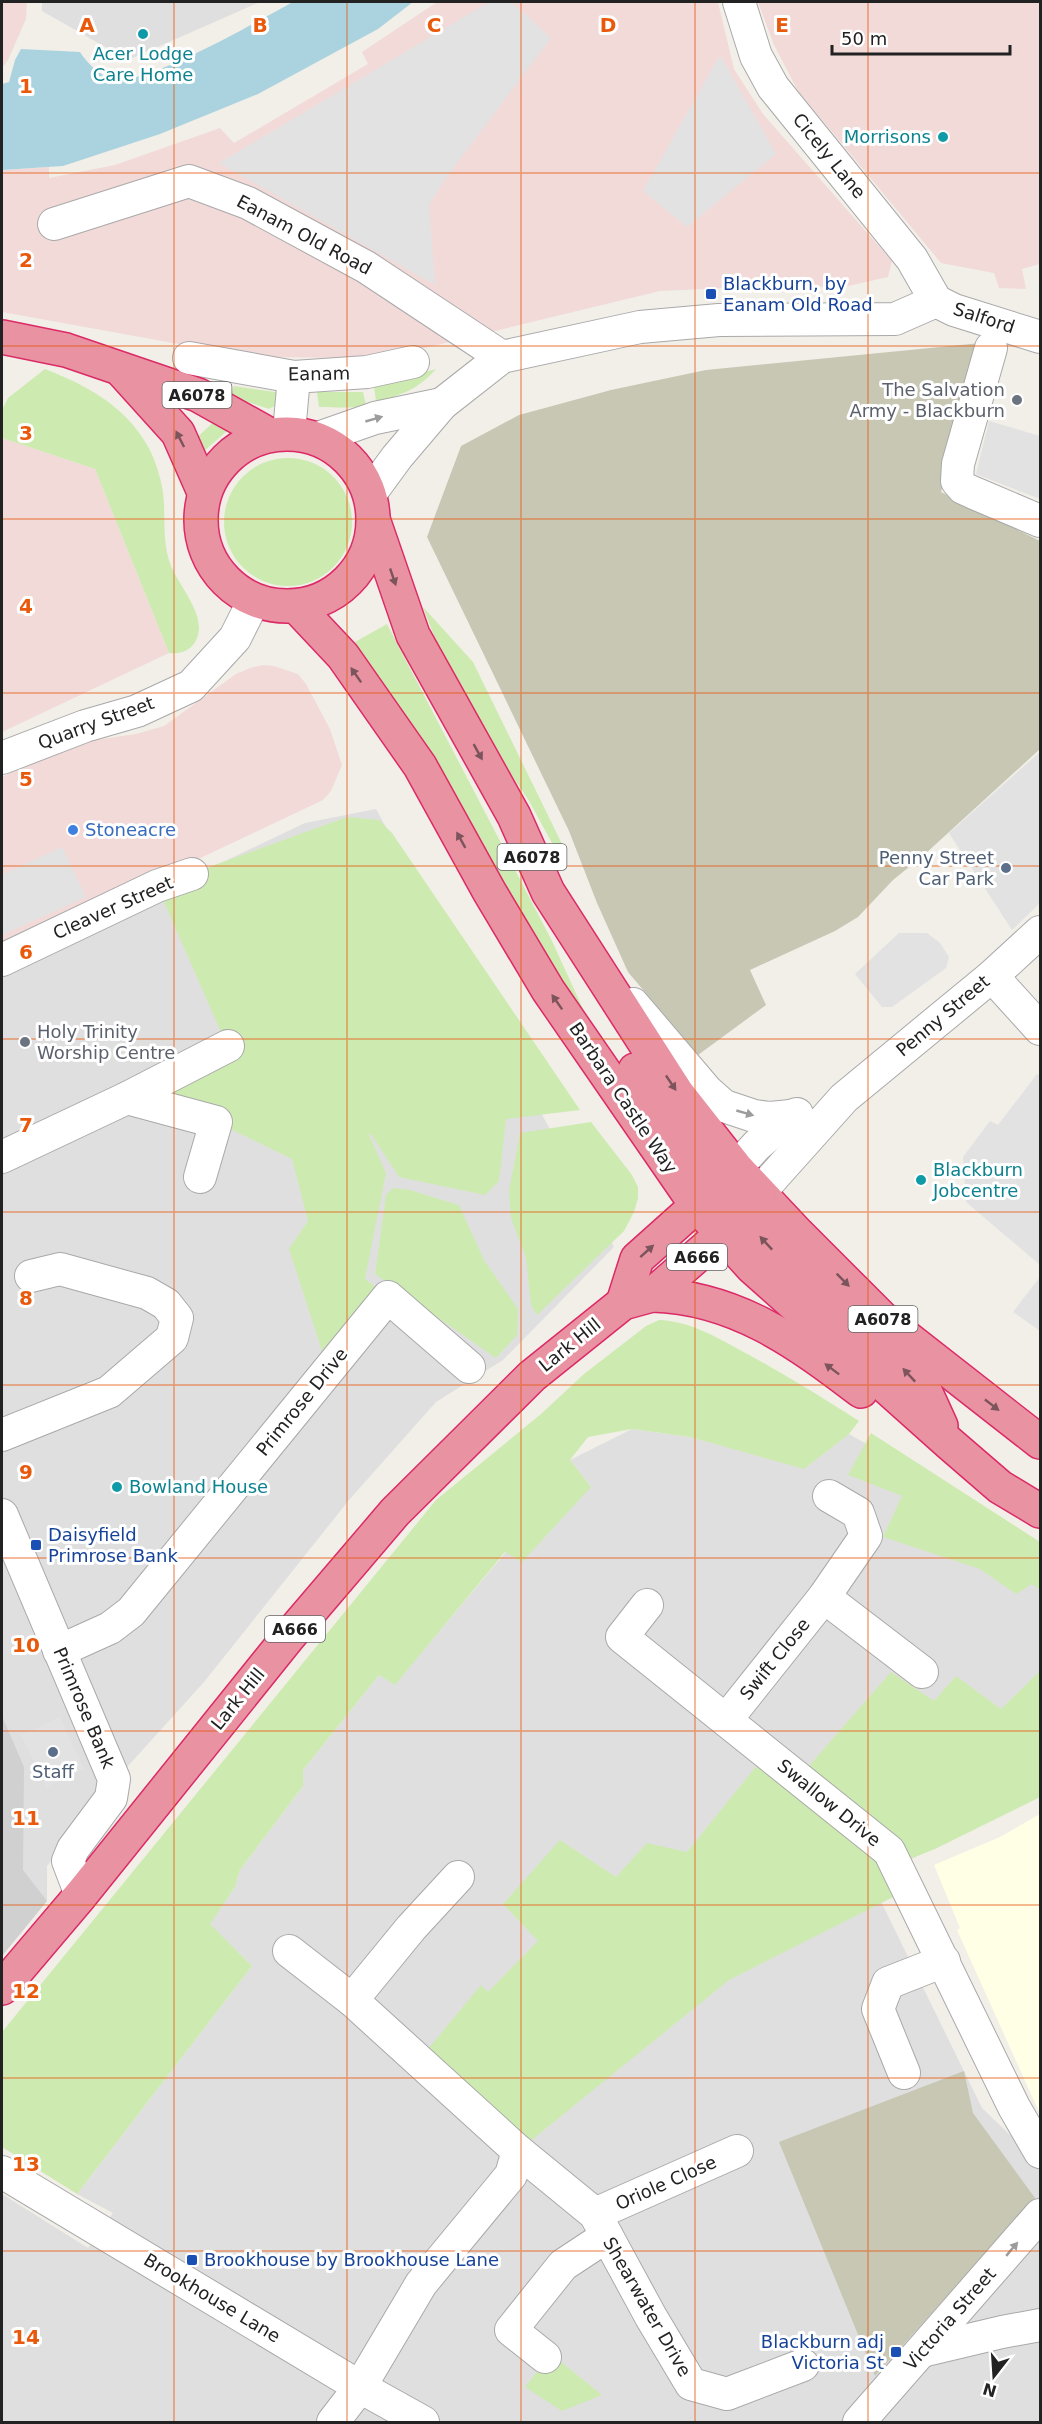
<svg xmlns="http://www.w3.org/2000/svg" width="1042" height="2424" font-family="'DejaVu Sans',sans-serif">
<rect width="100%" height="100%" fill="#f2efe9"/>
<!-- residential -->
<g fill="#e0dfdf">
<path d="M42,2h218l-132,58 -86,-49z"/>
<path d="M376,809l238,438 -111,113 -67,42 -87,98 -145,182 -95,105 -62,79v35l-45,55v-989l303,-144z"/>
<path d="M632,1429l58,8 159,-3 191,111v252l-170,82 112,229 58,56v258h-1038v-228l86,54 25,-35 -36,-19 175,-228 -43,-42 26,-37 5,-17 63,-84v-16l76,-95 16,9 111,-132 85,-65 -21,-27z"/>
</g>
<!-- commercial -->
<g fill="#f2dad9">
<path d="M2,2h25l-1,17 -18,41 -6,8z"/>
<path d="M437,2h281l16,67 29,45 129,147 -4,16 -44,10 -76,-1 -108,5 -235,57 -83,10 -72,-1 -64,-8 -204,-37v-142l47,-3v11l66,-13 105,-37 14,15 134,-79 -6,-12z"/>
<path d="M758,2h282v262l-18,5 4,20 -27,-1 -5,-15 -53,-10 -143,-172 -24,-46z"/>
<path d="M2,438l93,31 74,184 -167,79z"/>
<path d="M263,665l11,1 24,8 8,10 24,45 12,36 -11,26 -8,9 -131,62 -190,82v-167l65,-33 69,-10 28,-8 72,-52 14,-6z"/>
</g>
<!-- education -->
<path fill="#ffffe5" d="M1040,1814v300l-83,-184 3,-2 -26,-63 66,-28z"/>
<!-- religious -->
<path fill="#d0d0d0" d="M2,1716l22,51 -1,103 24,31 -45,55z"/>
<!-- construction -->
<g fill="#c7c7b4">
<path d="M981,343l-40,149 99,49v208l-115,105 -32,26 -35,37 -23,14 -85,39 16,35 -68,50 -70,-83 -31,-69 -28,-72 -142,-294 34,-91 58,-31 92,-25 95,-20z"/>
<path d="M964,2071l9,42 62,85 -160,178 -96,-234z"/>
</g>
<!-- grass -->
<g fill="#cdebb0">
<path d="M45,369c41,16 77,35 101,74 10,17 17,40 18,60 1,22 -1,43 7,63 8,19 28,41 28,62 -1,18 -13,27 -30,25l-74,-184 -93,-31v-28l6,-12z"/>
<path d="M436,369c-17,20 -35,26 -60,33l-2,-16z"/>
<path d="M234,386l48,7 1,8 -14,8 -39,-13z"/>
<path d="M317,392h46l3,13c-14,4 -32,2 -47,2z"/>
<path d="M215,421l14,8 -28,25 -7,-14z"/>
<circle cx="288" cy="522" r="64"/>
<path d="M423,607l50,55 90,184 -11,-3 -23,-42 -75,-113z"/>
<path d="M387,624l165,317 32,70 -8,2 -221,-371z"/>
<path d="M347,817l32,3 13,13 188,277 -74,9 -7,62 -14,14 -86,-18 -28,-43 -2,1 17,38 -21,106 16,12 -58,63 -34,-105 19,-28 -16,-62 -76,-37 -89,-24 100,-52 -70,-160z"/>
<path d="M591,1122l41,53 6,12v11l-4,14 -10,19 -87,84 -6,-10 -5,-47 -15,-40 -2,-27 11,-58z"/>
<path d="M393,1188l17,2 49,15 25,55 34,49 -1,26 -21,23 -121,-84 11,-79z"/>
<path d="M659,1320c30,1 55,16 81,30 41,22 80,46 119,71l-10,13 -45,35 -114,-32 -58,-8 -44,8 -18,23 21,27 -69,75 -17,-10 -110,133 -16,-10 -76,95v16l-63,84 -5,17 -25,37 42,42 -175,228 -75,-47v-115l434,-532 105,-86 43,-40 62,-48z"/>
<path d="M871,1433l169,109v48l-8,-6 -16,10 -36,-25 -97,-32 19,-41 -54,-21z"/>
<path d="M1040,1671v126l-105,52 -33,13 -94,-95 83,-95 43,29 22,-25 45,33z"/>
<path d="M767,1753l142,136 -180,91 -211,171 -100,-90 63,-76 7,7 50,-51 -35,-37 57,-64 56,37 31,-34 40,9z"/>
<path d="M551,2354l51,41 -40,16 -37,-24z"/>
</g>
<!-- parking -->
<g fill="#e2e2e2">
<path d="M489,2h23l39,36 -108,144 -14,23 6,80 -216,-122z"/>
<path d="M720,55l56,99 -89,73 -44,-36z"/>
<path d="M989,421l51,15v63l-64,-25z"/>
<path d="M1040,752v151l-28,27 -63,-97z"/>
<path d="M62,847l24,50 -84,38v-60z"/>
<path d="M899,933h28l13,10 9,14 -3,11 -54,39h-10l-27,-33z"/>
<path d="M1037,1074l3,2v189l-74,-63 -3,-45 27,-36 8,4z"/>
<path d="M1040,1277v54l-27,-19z"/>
<path d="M60,1717l24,52 -38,18 -25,-52z"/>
</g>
<!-- water -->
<path fill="#aad3df" d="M293,2h120l-35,27 -120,65 -98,40 -97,32 -61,4v-86l7,-2 6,-22 6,-11 59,3c7,11 19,23 32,27 31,9 149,-60 181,-77z"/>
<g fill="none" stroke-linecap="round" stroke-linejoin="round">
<defs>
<g id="minor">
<path d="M739,2l17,54 17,31 139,172 24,42"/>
<path d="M54,224l135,-43 59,22 118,64 136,90"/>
<path d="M991,348l-33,116 -1,17 6,7 11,5 66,28"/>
<path d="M189,358l105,19 73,-5 46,-10"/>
<path d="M289,432l5,-55"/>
<path d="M318,438l57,-20 67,-14"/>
<path d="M370,494l27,-37 45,-53 60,-47 138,-30 79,-7 176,-1 41,-18 18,9 86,27"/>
<path d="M2,758l83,-32 52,-15 54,-25 44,-48 19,-38"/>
<path d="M2,960l155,-74 35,-12"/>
<path d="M992,976l48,53"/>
<path d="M633,1004l74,87 17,15 30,10 16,2 21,-2"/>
<path d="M127,1098l89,24 -16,55"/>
<path d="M2,1157l125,-59 101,-52"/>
<path d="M736,1168l21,-23 34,-29 6,-2"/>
<path d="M759,1193l85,-95 148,-122 48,-44"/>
<path d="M2,1435l107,-43 63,-54 5,-20 -11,-14 -19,-11 -87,-24 -29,7"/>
<path d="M2,1515l112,264 -3,19 -38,51 -5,12 13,34"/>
<path d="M824,1597l98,75"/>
<path d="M647,1605l-25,32 267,214 125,256 26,45"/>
<path d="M59,1651l51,-23 21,-16 257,-315 81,70"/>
<path d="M726,1720l98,-123 42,-61 -8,-23 -29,-17"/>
<path d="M289,1951l63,49 166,151 77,63 56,103 40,67 36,10 76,-29"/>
<path d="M352,2000l59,-72 47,-51"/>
<path d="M904,2073l-26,-64 10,-26 56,-22"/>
<path d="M2,2172l358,215 63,35"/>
<path d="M595,2214l142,-63"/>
<path d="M922,2351l80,-19 38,-7"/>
<path d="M545,2357l-34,-27 52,-65 44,-29"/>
<path d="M333,2422l27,-35 61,-103 90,-109 7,-24"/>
<path d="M859,2422l181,-207"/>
</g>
<g id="highway">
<path d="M2,337l64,13 132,45 70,39"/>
<path d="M122,371l56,62 26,59"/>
<circle cx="287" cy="520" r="86"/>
<path d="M374,522l39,113 101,181 34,76 129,201 59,75 62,66 86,86 156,122"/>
<path d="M296,606l47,50 77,110 69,125 59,99 149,216 55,61 197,176 51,44 40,24"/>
<path d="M635,1070c14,22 28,45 44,67 18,25 48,50 47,84"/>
<path d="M732,1193l1,9 7,11 26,31 34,33 95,83 31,33 15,33"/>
<path d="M652,1295c83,2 145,47 209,96"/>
<path d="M623,1303l14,-44 76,-68"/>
<path d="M2,1988l79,-93 209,-260 105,-123 137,-136 91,-73 29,-8 70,-61 37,-41"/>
</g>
</defs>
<!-- minor casing -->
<use href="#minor" stroke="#a9a9a9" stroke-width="34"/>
<!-- highway casing -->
<use href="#highway" stroke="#dc2a67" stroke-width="36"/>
<!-- minor -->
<use href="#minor" stroke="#fff" stroke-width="32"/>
<!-- highway -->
<use href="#highway" stroke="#e892a2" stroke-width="33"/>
</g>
<!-- one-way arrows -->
<defs><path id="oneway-solid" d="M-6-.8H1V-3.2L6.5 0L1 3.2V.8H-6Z" transform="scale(1.5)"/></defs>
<g fill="#9c9c9c">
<use href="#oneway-solid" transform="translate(374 419) rotate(-16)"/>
<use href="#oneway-solid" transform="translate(745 1113) rotate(16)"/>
<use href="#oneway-solid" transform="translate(1012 2249) rotate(-50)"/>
</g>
<g fill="#7b545c">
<use href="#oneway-solid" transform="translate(180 439) rotate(-117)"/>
<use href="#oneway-solid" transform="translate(393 577) rotate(71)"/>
<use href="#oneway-solid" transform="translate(356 675) rotate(-125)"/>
<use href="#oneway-solid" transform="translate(478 752) rotate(61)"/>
<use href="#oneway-solid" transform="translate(461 840) rotate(-119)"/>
<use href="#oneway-solid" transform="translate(557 1002) rotate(-125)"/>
<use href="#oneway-solid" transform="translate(671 1083) rotate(56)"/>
<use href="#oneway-solid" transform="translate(766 1243) rotate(-133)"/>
<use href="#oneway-solid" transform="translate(647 1251) rotate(-42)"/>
<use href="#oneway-solid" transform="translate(843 1280) rotate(45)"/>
<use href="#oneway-solid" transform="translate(832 1369) rotate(-143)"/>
<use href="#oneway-solid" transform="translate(909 1375) rotate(-133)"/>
<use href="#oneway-solid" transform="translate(992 1405) rotate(38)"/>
</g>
<!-- grid -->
<path fill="none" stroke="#e8590c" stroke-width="1.5" stroke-opacity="0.55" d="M174,2v2420M347,2v2420M521,2v2420M695,2v2420M868,2v2420M2,173h1038M2,346h1038M2,519h1038M2,693h1038M2,866h1038M2,1039h1038M2,1212h1038M2,1385h1038M2,1558h1038M2,1731h1038M2,1905h1038M2,2078h1038M2,2251h1038"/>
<!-- markers -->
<g fill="#0f9aa8" stroke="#fff" stroke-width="2">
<circle cx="143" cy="34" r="6"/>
<circle cx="943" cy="137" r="6"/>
<circle cx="921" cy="1180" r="6"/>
<circle cx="117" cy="1487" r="6"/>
</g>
<g fill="#1a4fb4" stroke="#fff" stroke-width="2">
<rect x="705" y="288" width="12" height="12" rx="3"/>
<rect x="30" y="1539" width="12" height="12" rx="3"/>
<rect x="186" y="2254" width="12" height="12" rx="3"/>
<rect x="890" y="2346" width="12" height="12" rx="3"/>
</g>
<g fill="#6b7280" stroke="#fff" stroke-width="2">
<circle cx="1017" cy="400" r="6"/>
<circle cx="25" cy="1042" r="6"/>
</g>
<circle fill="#3f7fe0" stroke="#fff" stroke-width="2" cx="73" cy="830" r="6"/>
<g fill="#5c6f8a" stroke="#fff" stroke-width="2">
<circle cx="1006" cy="868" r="6"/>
<circle cx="53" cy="1752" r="6"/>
</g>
<g text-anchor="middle" stroke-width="6" stroke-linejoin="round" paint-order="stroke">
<!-- shield labels -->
<g fill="#fff" stroke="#646464" stroke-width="1.5">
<rect x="162.5" y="382" width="69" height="26" rx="4.5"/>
<rect x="497.5" y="844" width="69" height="26" rx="4.5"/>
<rect x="667" y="1244" width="60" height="26" rx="4.5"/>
<rect x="848.5" y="1306" width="69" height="26" rx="4.5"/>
<rect x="265" y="1616" width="60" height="26" rx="4.5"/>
</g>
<g font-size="16" font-weight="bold" fill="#222">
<text x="197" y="401">A6078</text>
<text x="532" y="863">A6078</text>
<text x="697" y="1263">A666</text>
<text x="883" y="1325">A6078</text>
<text x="295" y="1635">A666</text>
</g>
<!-- culture labels -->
<g font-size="18" fill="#0d838f" stroke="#fff" text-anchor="start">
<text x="143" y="60" text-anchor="middle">Acer Lodge<tspan x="143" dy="21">Care Home</tspan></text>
<text x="931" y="143" text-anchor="end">Morrisons</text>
<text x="933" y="1176">Blackburn<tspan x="933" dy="21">Jobcentre</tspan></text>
<text x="129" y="1493">Bowland House</text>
</g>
<!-- street labels -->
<g font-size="18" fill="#222" stroke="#fff">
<text transform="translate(829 156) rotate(51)" y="6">Cicely Lane</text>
<text transform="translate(304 235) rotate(28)" y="6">Eanam Old Road</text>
<text transform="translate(984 318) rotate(18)" y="6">Salford</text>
<text transform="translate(319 374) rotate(-1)" y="6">Eanam</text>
<text transform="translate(96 723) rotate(-20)" y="6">Quarry Street</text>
<text transform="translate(113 908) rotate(-24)" y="6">Cleaver Street</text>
<text transform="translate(943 1016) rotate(-40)" y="6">Penny Street</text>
<text transform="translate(623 1098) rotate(56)" y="6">Barbara Castle Way</text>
<text transform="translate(570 1345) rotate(-39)" y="6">Lark Hill</text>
<text transform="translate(302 1402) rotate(-51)" y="6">Primrose Drive</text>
<text transform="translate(775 1659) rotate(-51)" y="6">Swift Close</text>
<text transform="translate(238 1699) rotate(-51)" y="6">Lark Hill</text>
<text transform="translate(84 1708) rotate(67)" y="6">Primrose Bank</text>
<text transform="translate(829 1803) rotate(39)" y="6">Swallow Drive</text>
<text transform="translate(666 2183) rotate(-24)" y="6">Oriole Close</text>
<text transform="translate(212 2298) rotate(31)" y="6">Brookhouse Lane</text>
<text transform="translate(647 2307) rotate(60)" y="6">Shearwater Drive</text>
<text transform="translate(950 2319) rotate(-49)" y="6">Victoria Street</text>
</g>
<!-- transit labels -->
<g font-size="18" fill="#164399" stroke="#fff" text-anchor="start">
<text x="723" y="290">Blackburn, by<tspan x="723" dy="21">Eanam Old Road</tspan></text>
<text x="48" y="1541">Daisyfield<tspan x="48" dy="21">Primrose Bank</tspan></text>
<text x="204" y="2266">Brookhouse by Brookhouse Lane</text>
<text x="884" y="2348" text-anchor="end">Blackburn adj<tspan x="884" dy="21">Victoria St</tspan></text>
</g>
<!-- worship labels -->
<g font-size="18" fill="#5b616d" stroke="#fff" text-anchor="end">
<text x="1005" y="396">The Salvation<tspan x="1005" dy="21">Army - Blackburn</tspan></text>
<text x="37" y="1038" text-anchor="start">Holy Trinity<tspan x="37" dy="21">Worship Centre</tspan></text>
</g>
<!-- shop labels -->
<g font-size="18" fill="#366cbe" stroke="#fff" text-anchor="start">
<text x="85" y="836">Stoneacre</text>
</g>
<!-- service labels -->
<g font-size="18" fill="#4e5e75" stroke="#fff" text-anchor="end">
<text x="994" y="864">Penny Street<tspan x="994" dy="21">Car Park</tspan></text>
<text x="53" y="1778" text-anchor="middle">Staff</text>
</g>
</g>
<g font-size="20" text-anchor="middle" font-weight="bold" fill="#e8590c" stroke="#fff" stroke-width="6" stroke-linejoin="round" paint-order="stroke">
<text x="87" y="32">A</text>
<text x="260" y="32">B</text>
<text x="434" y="32">C</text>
<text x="608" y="32">D</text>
<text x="782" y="32">E</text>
<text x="26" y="93">1</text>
<text x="26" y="267">2</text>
<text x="26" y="440">3</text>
<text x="26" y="613">4</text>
<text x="26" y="786">5</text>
<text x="26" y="959">6</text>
<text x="26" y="1132">7</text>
<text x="26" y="1305">8</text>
<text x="26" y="1479">9</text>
<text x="26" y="1652">10</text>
<text x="26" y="1825">11</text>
<text x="26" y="1998">12</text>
<text x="26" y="2171">13</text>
<text x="26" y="2344">14</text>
</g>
<!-- border -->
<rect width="1042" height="2424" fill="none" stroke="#222222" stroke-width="6"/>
<!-- north arrow -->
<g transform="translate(994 2376) rotate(197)" stroke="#ffffff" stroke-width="4.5" paint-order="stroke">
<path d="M0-4.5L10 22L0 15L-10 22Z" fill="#222222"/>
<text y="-9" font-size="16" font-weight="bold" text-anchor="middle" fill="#222222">N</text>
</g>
<!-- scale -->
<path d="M832 45v9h178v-9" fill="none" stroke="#222222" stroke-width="3"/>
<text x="841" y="45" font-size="18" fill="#222222" stroke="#ffffff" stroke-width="4.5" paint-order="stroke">50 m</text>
</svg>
